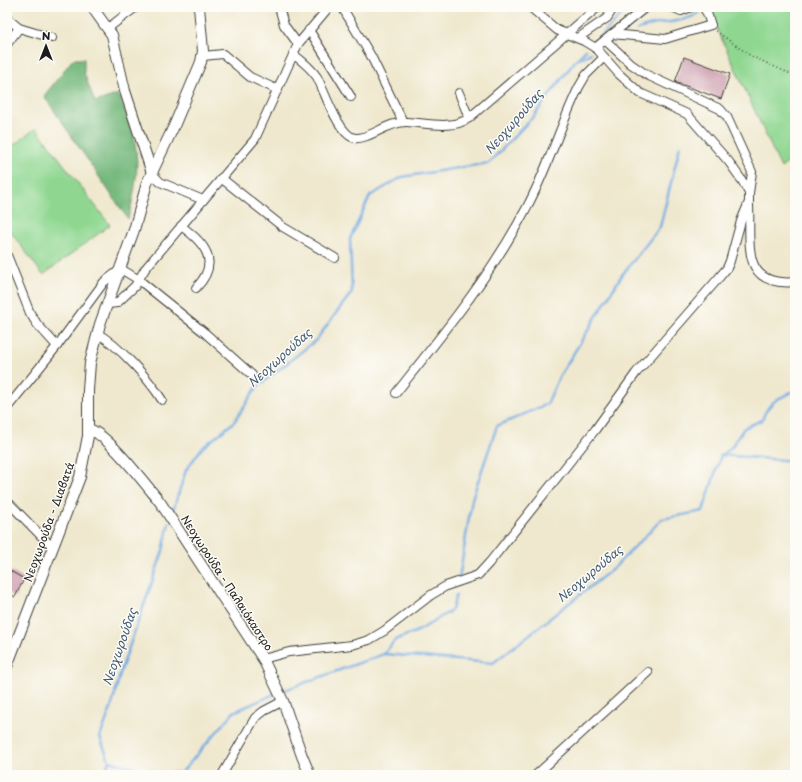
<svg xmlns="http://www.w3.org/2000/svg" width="802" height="782" font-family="'Playpen Sans',sans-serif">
<rect width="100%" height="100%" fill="#fdfcf7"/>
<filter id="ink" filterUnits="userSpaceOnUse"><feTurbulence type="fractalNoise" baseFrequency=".025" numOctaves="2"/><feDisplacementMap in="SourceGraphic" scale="8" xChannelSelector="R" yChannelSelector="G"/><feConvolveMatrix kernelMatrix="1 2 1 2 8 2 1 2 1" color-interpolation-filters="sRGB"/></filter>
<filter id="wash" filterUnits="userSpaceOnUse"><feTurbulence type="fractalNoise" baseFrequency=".012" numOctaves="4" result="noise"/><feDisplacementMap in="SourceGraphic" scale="16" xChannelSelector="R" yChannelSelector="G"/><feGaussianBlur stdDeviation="0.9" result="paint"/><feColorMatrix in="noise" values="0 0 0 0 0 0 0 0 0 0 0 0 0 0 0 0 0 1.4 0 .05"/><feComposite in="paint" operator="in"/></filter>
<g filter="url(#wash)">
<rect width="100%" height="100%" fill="#efe8ce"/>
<!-- green -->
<g fill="#8fd791" stroke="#567a56">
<path d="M707,7h88v150l-14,11z"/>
<path d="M36,128l74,97 -67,50 -36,-48v-77z"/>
</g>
<!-- forest -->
<path fill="#73b87b" stroke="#486a4c" d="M73,59h11v14l11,29 24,-8c5,16 13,33 16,49 5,25 -1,53 -7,76l-84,-123z"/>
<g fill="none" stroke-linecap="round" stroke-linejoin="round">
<!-- stream -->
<g stroke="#75aae2" stroke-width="2.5">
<path d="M637,30c20,-10 44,-5 62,-17"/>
<path d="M596,41l26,-27 2,-7"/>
<path d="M616,41l3,-2"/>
<path d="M577,59l9,-9"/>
<path d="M721,455l10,-7 13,-20 18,-8c3,-9 7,-16 16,-21 6,-4 12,-4 17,-10"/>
<path d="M172,514l14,-44 16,-22 32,-26 23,-35 59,-47 36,-48 -2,-53 20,-43 32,-19 87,-14 44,-46 42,-56 16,-8"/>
<path d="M459,579l13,-80 25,-73 50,-22 12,-27 63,-102 38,-48 20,-81"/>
<path d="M384,654l11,-14 25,-10 32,-20 4,-15"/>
<path d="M282,691l102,-37 109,9 121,-95 48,-49 41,-8 18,-56 74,6"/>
<path d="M109,761l41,11 31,1 53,-61 43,-19"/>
<path d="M104,775l5,-14 -9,-24 12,-32 9,-35 42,-119 6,-29"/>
</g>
</g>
<g id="blocks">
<!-- building -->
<g fill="#cb9aac">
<path d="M684,57l46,17 -9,25 -46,-17z"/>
<path d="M7,569l17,10 -9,18 -8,-5z"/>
</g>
</g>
</g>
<g filter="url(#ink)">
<use href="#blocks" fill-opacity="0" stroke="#3c3b37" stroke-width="1"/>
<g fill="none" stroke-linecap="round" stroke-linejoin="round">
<defs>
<g id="minor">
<path d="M279,7l5,18 14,19"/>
<path d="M342,7l29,49 32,66"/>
<path d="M672,7l9,4 10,-4"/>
<path d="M7,18l12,10 -12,16"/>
<path d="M19,28l33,10"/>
<path d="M108,28l28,-21"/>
<path d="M309,30l42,67"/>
<path d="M612,34l53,5 46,-14 -4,-12 -4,-6"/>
<path d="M578,38l29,-20 7,-11"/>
<path d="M605,40l26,24 16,11 73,34 7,8 25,55 -3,21"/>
<path d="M595,48l51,-41"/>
<path d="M293,54c8,6 18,14 24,23 7,13 22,59 38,61 13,2 34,-17 52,-16 19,1 46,8 62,-4l129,-111"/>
<path d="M203,56l20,-2 27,23 28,13"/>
<path d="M459,93l10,25"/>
<path d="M152,173l8,9 43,18"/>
<path d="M221,178l62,49 52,31"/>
<path d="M749,205c2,39 -9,82 46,77"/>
<path d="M181,226c24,17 40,36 15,62"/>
<path d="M7,255l23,58 7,11 20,22"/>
<path d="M108,304l9,-1 18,-17 10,-17 110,-130 43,-95 31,-37"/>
<path d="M97,333c22,13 52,46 65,67"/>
<path d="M396,393c47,-59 96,-119 131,-186 21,-39 33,-81 52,-120l7,-12 18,-18"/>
<path d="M7,408l50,-62 47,-64 17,-13 18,11 66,53 47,42"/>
<path d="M7,501l46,47"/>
<path d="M263,659l26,-7 63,-7 17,-5 15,-9 47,-36 15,-9 32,-11 11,-12 106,-133 41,-57 81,-93 10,-12 3,-7 11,-40 8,-19v-9l-6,-11 -14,-20 -42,-48 -47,-21 -21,-19 -22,-25 -13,-8 -27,-11 -27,-23"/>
<path d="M222,775l33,-57 9,-7 19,-10"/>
<path d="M536,775l112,-103"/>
</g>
<g id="tertiary">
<path d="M92,7l20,28 13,56 27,82"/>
<path d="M88,429c18,3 59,57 72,73l103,157 20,42 19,55 8,19"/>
<path d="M7,666l73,-189 8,-41v-46l2,-27 10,-39 34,-94 13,-47 27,-57 27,-64 2,-11 -4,-44"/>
</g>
</defs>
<!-- minor casing -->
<use href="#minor" stroke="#3c3b37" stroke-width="10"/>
<!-- tertiary casing -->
<use href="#tertiary" stroke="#3c3b37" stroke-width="12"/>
<!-- path -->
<path stroke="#3c3b37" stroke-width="1.5" stroke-dasharray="1 3" stroke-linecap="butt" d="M716,31l35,25 44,20"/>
<!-- minor -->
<use href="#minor" stroke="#fff" stroke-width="8"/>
<!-- tertiary -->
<use href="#tertiary" stroke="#fff" stroke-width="10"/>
</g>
</g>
<g text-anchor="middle" stroke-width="3" stroke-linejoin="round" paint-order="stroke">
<!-- street labels -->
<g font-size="11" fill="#1c1c1c" stroke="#fdfcf7">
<text transform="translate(49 522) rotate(-70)" y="4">Νεοχωρούδα - Διαβατά</text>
<text transform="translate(227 583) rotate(57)" y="4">Νεοχωρούδα - Παλαιόκαστρο</text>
</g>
<!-- water labels -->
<g font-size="12" font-style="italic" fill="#445c75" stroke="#fdfcf7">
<text transform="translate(514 122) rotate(-49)" y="4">Νεοχωρούδας</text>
<text transform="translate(280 358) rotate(-42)" y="4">Νεοχωρούδας</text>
<text transform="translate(590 574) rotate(-40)" y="4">Νεοχωρούδας</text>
<text transform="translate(120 647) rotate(-71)" y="4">Νεοχωρούδας</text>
</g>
</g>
<!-- margin -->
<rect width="802" height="782" fill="none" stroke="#fdfcf7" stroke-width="24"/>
<!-- north arrow -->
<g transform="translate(46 46)" stroke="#fdfcf7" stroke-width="3" paint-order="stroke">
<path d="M0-3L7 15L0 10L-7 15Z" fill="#1c1c1c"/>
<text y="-6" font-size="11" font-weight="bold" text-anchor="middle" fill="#1c1c1c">N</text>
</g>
</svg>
